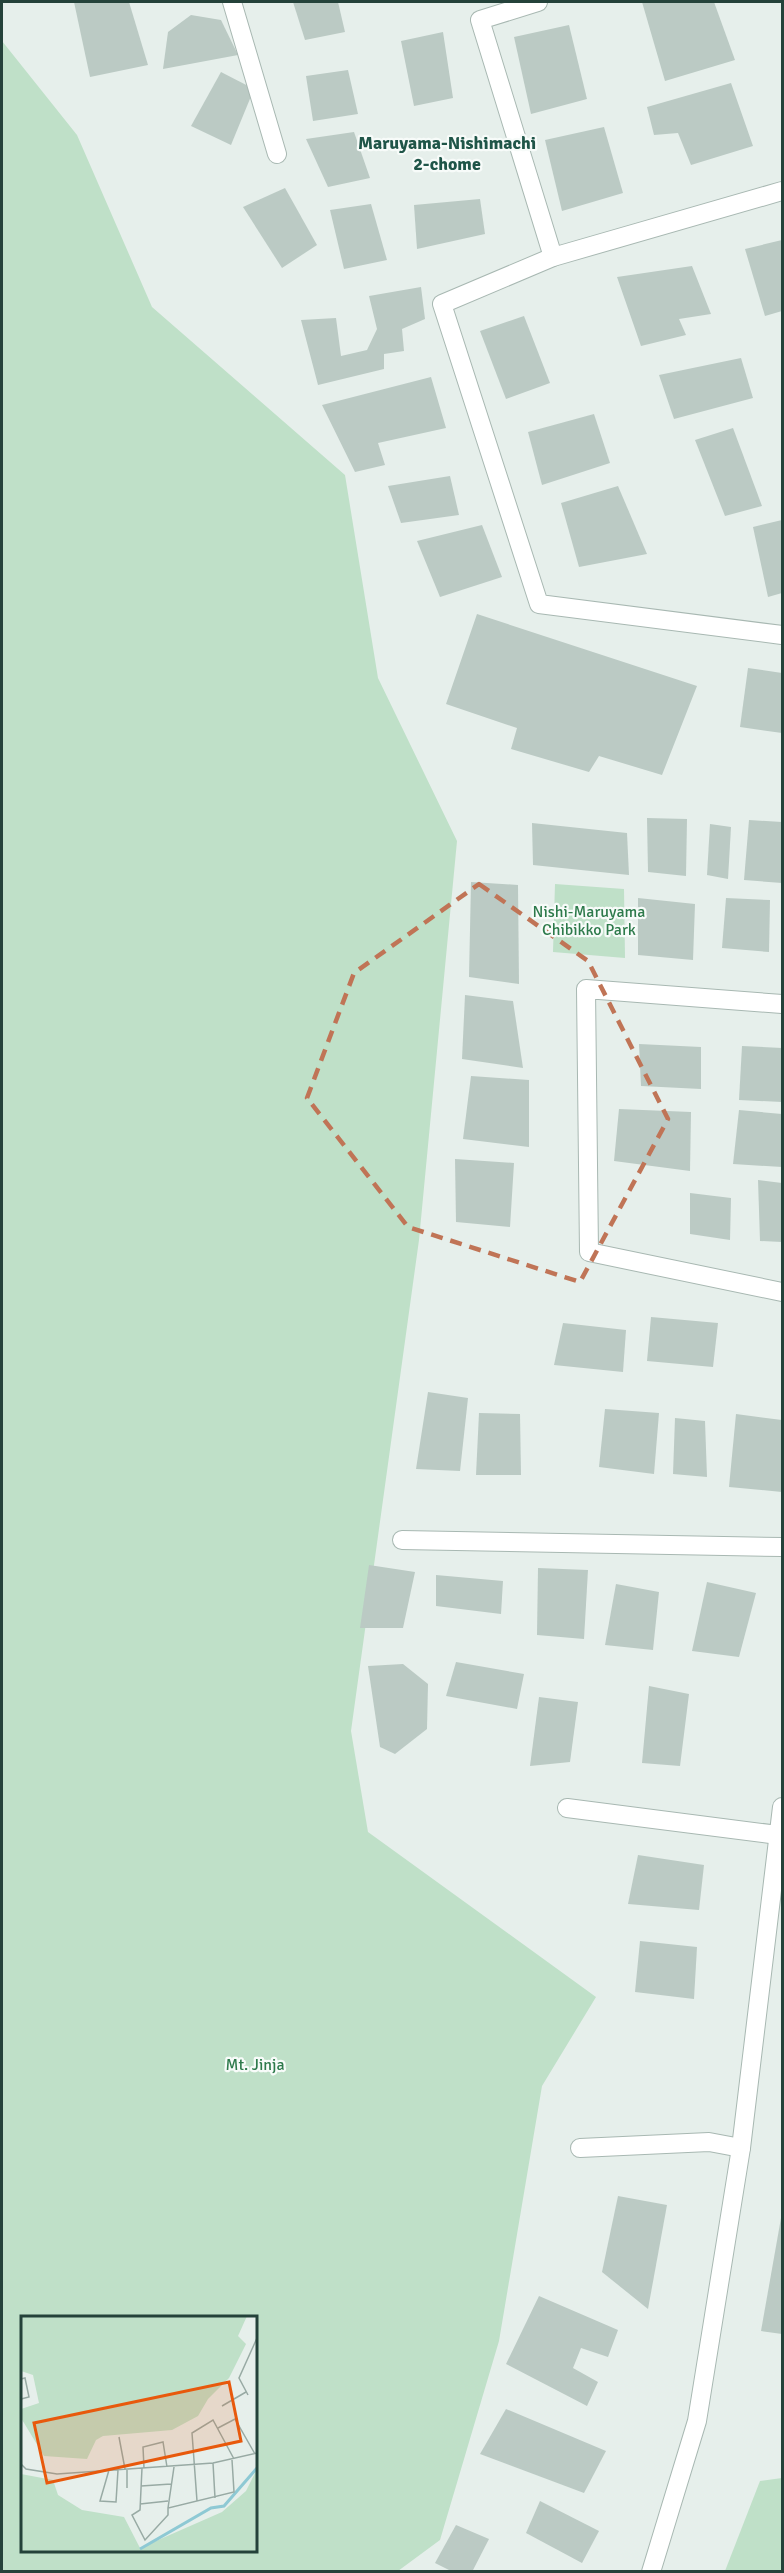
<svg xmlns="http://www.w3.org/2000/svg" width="784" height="2573" font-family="Signika,sans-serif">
<rect width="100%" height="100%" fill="#e6efeb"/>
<!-- green -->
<g fill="#bfe0c8" fill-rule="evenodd">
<path d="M2,41l75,94 75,172 193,168 33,203 79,163 -38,399 -68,491 17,101 228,165 -54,89 -43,255 -59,199 -42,31h-396zM22,2318h233v232h-233z"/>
<path d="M555,884l69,5 1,69 -72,-6z"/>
<path d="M782,2478v93h-57l35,-90z"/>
</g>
<!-- building -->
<g fill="#bbcac4">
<path d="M74,2h55l19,63 -58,12z"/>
<path d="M293,2h45l7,30 -40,8z"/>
<path d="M642,2h72l21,58 -70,21z"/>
<path d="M191,15l30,5 17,35 -75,14 5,-37z"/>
<path d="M569,25l18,74 -56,15 -17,-77z"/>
<path d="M443,32l10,66 -39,8 -13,-65z"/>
<path d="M348,70l10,44 -45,7 -7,-45z"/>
<path d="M221,72l33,17 -23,56 -40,-19z"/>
<path d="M731,83l22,63 -62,19 -13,-32 -24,2 -7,-28z"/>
<path d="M604,127l19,66 -61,18 -17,-71z"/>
<path d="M354,132l16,46 -42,9 -22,-48z"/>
<path d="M285,188l32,57 -35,23 -39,-61z"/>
<path d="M480,199l5,35 -68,15 -3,-44z"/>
<path d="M371,204l16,56 -43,9 -14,-59z"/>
<path d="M782,240v71l-17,5 -20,-67z"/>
<path d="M692,266l19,48 -32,5 7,16 -45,11 -24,-69z"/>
<path d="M421,287l4,32 -23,10 2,22 -20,3v15l-66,16 -17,-65 35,-2 5,38 26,-6 10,-21 -8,-33z"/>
<path d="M524,316l26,67 -44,16 -26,-68z"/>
<path d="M741,358l12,40 -79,21 -15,-44z"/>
<path d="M431,377l15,51 -68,15 7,22 -30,7 -33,-67z"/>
<path d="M594,414l16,49 -68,22 -14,-53z"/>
<path d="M733,428l29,78 -37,10 -30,-76z"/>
<path d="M450,476l9,39 -58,8 -13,-37z"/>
<path d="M618,486l29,68 -68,13 -18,-64z"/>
<path d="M782,520v73l-14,4 -15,-70z"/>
<path d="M482,525l20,52 -62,20 -23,-56z"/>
<path d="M477,614l220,72 -35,89 -63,-19 -10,16 -78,-23 6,-21 -71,-24z"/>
<path d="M748,668l34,5v60l-42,-6z"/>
<path d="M647,818l40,1 -1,57 -38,-4z"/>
<path d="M749,820l33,2v61l-38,-3z"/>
<path d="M532,823l95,10 2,42 -96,-10z"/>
<path d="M710,824l21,3 -3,52 -21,-4z"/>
<path d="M471,882l47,3 1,99 -50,-7z"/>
<path d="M638,898l57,6 -2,56 -55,-5z"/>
<path d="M726,898l44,2 -1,52 -47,-4z"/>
<path d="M465,995l48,6 10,67 -61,-9z"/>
<path d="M639,1044l62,3v42l-60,-3z"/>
<path d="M742,1046l40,2v54l-43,-2z"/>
<path d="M471,1076l58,4v67l-66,-8z"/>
<path d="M619,1109l72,3 -1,59 -76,-10z"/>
<path d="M739,1110l43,4v53l-49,-3z"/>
<path d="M455,1159l59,4 -4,64 -54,-5z"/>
<path d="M758,1180l24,3v59l-22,-1z"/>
<path d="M690,1193l41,5 -1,42 -40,-6z"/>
<path d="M651,1317l67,6 -5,44 -66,-6z"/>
<path d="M563,1323l63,7 -3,42 -69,-7z"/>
<path d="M428,1392l40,6 -8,73 -44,-2z"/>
<path d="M605,1409l54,4 -5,61 -55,-7z"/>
<path d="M479,1413l41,1 1,61h-45z"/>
<path d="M736,1414l46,6v72l-53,-5z"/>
<path d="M675,1418l30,3 2,56 -34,-3z"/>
<path d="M369,1565l46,7 -12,56h-43z"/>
<path d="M538,1568l50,2 -4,69 -47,-4z"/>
<path d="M436,1575l67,6 -2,33 -65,-8z"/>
<path d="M707,1582l49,11 -17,64 -47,-6z"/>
<path d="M616,1584l43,8 -6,58 -48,-5z"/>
<path d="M456,1662l68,12 -7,35 -71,-13z"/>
<path d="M403,1664l25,20 -1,45 -32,25 -15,-7 -12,-81z"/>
<path d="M649,1686l40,8 -9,72 -38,-3z"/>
<path d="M539,1697l39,5 -8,60 -40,4z"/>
<path d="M638,1855l66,10 -5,45 -71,-6z"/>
<path d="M640,1941l57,6 -3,52 -59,-7z"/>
<path d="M618,2196l49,9 -19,104 -46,-37z"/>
<path d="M781,2218h1v116l-21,-3z"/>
<path d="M539,2296l79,34 -10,27 -27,-9 -8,20 25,14 -11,24 -81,-42z"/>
<path d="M506,2409l100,42 -22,42 -104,-39z"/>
<path d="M540,2501l59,30 -17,32 -56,-30z"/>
<path d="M456,2525l33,14 -17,33h-19l-18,-9z"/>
</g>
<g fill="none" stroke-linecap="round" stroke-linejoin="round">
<defs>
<g id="minor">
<path d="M232,2l45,152"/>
<path d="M538,2l-58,18 73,237"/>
<path d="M782,191l-229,66 -111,47 97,300 243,31"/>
<path d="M782,1004l-196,-15 3,263 193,40"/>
<path d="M402,1540l380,7"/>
<path d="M567,1808l211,27"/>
<path d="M580,2148l129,-6 32,6"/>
<path d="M651,2572l46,-151 44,-273 41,-341"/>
</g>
</defs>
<!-- minor casing -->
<use href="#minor" stroke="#a8b8b2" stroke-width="20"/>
<!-- minor -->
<use href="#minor" stroke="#fff" stroke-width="18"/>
</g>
<!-- marked area -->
<path fill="none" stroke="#c07456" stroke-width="4.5" stroke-dasharray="12 8" stroke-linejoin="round" d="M479,884l109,77 80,158 -88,163 -172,-55 -101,-129 47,-125z"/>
<g text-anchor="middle" stroke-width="4.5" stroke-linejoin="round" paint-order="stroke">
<!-- park labels -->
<g font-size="16" fill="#2d7a4b" stroke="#f7fbf9">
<text x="589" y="917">Nishi-Maruyama<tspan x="589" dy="18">Chibikko Park</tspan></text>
<text x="255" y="2070">Mt. Jinja</text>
</g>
<!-- neighbourhood labels -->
<g font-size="18" font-weight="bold" fill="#1f5548" stroke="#f7fbf9">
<text x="447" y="149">Maruyama-Nishimachi<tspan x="447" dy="21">2-chome</tspan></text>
</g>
</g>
<!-- overview -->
<g transform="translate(21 2316)">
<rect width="236" height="236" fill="#e6efeb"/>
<path d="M0,0h226l-9,20 8,8 -17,34 -21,21 -10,17 -26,14 -69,6 -7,4 -9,19 -43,-3 -23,-38v-9l18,-6 -6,-28 -12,-4zM235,155v80h-235v-77l32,6 5,15 24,15 42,7 16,31 82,-36 24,-21z" fill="#bfe0c8"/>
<path fill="none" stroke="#8ec9d4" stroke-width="3" d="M119,233l71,-41 13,-2 33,-38"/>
<path fill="none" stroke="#98aaa4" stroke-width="1.5" d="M0,63l4,-1 4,19 -8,2M227,79l-9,-17 18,-40M201,90l24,-14M197,112l17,-9 20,35M98,121l6,32M192,147l2,35M0,148l5,5 31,5 156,-11 44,-10M121,152l-2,42 -8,5 13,25 23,-25v-7l66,-16 -2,-32M123,152l-1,-21 20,-5 4,25M88,154l-9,31 16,1 2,-32M120,170l30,-2M106,172v-19M176,185l-5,-68 21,-13 21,39M119,188l28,-3M147,192l6,-41"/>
<path fill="#e8590c" fill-opacity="0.15" stroke="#e8590c" stroke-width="3" d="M208,66l12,59 -194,42 -13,-60z"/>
<rect width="236" height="236" fill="none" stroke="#24423a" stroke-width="3"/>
</g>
<!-- border -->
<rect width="784" height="2573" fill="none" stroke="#24423a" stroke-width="6"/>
</svg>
